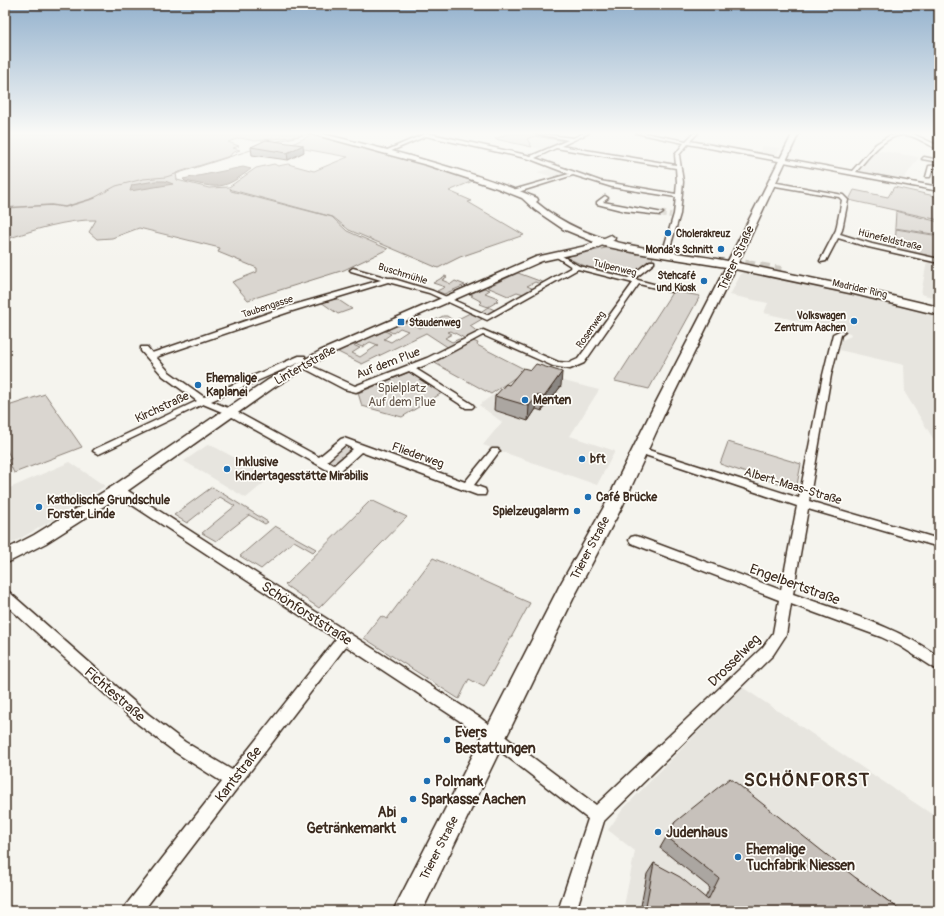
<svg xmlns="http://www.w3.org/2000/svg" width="944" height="916" font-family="Pangolin,sans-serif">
<rect width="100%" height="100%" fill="#f5f4ee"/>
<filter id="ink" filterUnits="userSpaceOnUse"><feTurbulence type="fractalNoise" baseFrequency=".025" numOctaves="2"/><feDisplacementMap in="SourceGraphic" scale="8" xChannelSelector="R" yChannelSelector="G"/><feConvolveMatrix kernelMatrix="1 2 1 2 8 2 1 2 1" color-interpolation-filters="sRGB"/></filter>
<g filter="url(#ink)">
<!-- built -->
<g fill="#e7e5df">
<path d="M534,136l31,5 -18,9 -15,-3 -5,-8z"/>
<path d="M762,146l19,2 -6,8 -16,-3z"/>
<path d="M875,150l44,7 -16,23 -45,-9z"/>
<path d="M555,168l15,6 -14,4 -19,-6z"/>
<path d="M927,261l12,2v36l-18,-5z"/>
<path d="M743,270l56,11 109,25 31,9v133l-34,-55 -1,-28 -65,-15 1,-9 11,-5 -1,-3 -86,-20 4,-10 -38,-8z"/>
<path d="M522,374h14l63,16 -29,46 45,15 -18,34 -114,-40 19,-23 -23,-17z"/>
<path d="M209,444l62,33 -25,21 -62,-37z"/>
<path d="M70,462l35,24 -59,38 -41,23v-57z"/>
<path d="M742,687l197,132v92h-316l12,-60 -27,-21 15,-21z"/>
</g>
<!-- green -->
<g fill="#dad6d0" stroke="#8a8077">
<path d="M5,133h299l-4,3 -45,5 -15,-3 -12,4 11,4 -6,2 7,2 -8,3 -2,3 -54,17 1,7 32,8 20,-1 27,-19 18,-4 4,2 10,-2 26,7 34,-14 -60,-11 23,-11 98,24 66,21 -26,11 23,10 -4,1 56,33 -64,22 -22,11 -89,-38 -16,-13 -101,-27 -2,-2 1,3 101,26 15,14 41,18 -44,21 -96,30 -16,-18 25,-10v-4l-39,-16 2,-4 -81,-20 -27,10 -15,1 -8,-7 7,-12c-28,-1 -64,10 -91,20z"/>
<path d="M508,133h23l38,6 -4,2 -31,-5 -7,3 5,8 -37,-8z"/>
<path d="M894,187l45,10v23l-90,-20 5,-10 34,7z"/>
<path d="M896,211l43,11v13l-44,-7z"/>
<path d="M896,229l43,7v23l-44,-9z"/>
<path d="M610,247l42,8 1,2 -1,3 -22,17h-4l-32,-7 -29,-13z"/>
<path d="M518,273l27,10 -2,2 -8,-3 -8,4 9,4 -9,5 -10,-3 -9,4 -21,-9z"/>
<path d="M445,276l2,1 -5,3 9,4 4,-3 10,4 -21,9 -7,-3 8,-4 -12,-4z"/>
<path d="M484,288l6,2 -5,3 13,5 -2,2 2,1 -4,1 1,1 -7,4 9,4 -9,5 -9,-3 9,-6 -8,-3 2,-2 -11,-6 2,-1 -3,-1z"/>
<path d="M673,291l27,5 -51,93 -34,-8z"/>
<path d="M335,298l2,1 15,10 -14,5 -17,-12z"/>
<path d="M470,313l12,6 -12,7 9,7 -13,6 -15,-8 -3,1 4,2 -7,4 7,4 7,-3 4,2 -14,7 -23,-15 -64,31 -24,-12 15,-7 7,3 -8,5 8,4 18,-12 -8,-3 -8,5 -7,-3 30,-13 6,3 -7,5 7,3 17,-11 -8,-3 -7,5 -6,-3 29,-13 5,3 -7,4 6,4 23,-12h4l7,5z"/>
<path d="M473,341l5,2 -1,2 49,25 -35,24 -60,-33z"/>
<path d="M409,372l33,21 -40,24 -40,-11 -4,-13z"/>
<path d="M45,394l37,53 -68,26 -6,-13 3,-1 -6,-13v-39z"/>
<path d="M728,442l73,22 -5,26 -76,-26z"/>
<path d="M348,446l5,4 -18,15 -7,-1 -2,-4 15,-13z"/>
<path d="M212,487l56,35 -3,2 -16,-9 -33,26 -14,-8 33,-27 -15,-9 -33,26 -13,-8z"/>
<path d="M371,500l36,17 -88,91 -34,-23z"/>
<path d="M275,526l41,23 -3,3 -19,-11 -33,28 -21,-13z"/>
<path d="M433,558l80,36 3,3 14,6 -46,84 -15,-8 -10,20 -95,-61 17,-22 6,3z"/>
</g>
<!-- water -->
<g fill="#b4aca4" stroke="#84786e">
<path d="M243,167l8,2c-29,22 -32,19 -66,12l-2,-2z"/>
<path d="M155,181h10l8,3 -43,7 2,-6z"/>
</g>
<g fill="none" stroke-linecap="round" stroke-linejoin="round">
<!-- stream-far1 -->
<g stroke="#84786e" stroke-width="1">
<path d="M274,142l38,-9"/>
<path d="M92,199l24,-13 27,-7 23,-2 88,-28"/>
</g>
<!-- stream -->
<path stroke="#84786e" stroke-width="1.5" d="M5,208l46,-3 14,2 30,-9"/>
<!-- street-tunnel -->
<path stroke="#d0ccc4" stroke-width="6" stroke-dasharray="6 3" stroke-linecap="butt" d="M660,213l11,2"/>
<!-- primary-tunnel -->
<path stroke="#d0ccc4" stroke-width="10" stroke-dasharray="10 5" stroke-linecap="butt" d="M730,262l51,9"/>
<defs>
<g id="street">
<path d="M427,133l104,23 37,-16 -35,-7 40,5 11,-5h5l-28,13 115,19 -1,-10 9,-12 -48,-10h8l42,8 8,-8h4l-8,8 162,30 24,-27 13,-8 22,-3 28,13v3c-10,-3 -18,-10 -28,-13 -23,-7 -43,22 -55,36l83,15v4l-251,-47 -9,11 4,27 -3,32 -12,40 -3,2 -3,-2 12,-40 2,-17 -64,-10 -39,-12 -58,18 -2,-1v-2l56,-16 -39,-15 -104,-23 -37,16 -4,-1zM556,148l120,20 1,14 -1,12 -76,-13 -65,-23z"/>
<path d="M924,157l15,3v2l-17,-3z"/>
<path d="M939,165v2l-6,1 -3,9h-4l3,-11z"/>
<path d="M772,182l71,13 5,5 -6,30 -2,4 32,10 67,15v4l-71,-16 -30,-9 -12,23 -5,1 -1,-1 16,-31 6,-30 -3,-3 -6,-1 -63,-11z"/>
<path d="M605,196l3,2 -5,4 60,11 -3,2 -35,-4 -28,-7v-2z"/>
<path d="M557,253l22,13 49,12 22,-17h4v2l-20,16 42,11 -4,2 -33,-8 -55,79 -14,6 -17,-3 -70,-31 -50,27 -17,7 56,35 2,2 -2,2h-6l-57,-37 -53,21 -12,-3 -46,-24 1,-2h6l50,23 72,-28 56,-28 75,32 11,1 9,-4 55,-76 -55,-14 -91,51 -58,-27 -41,-11 -99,30 -133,45 13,15 35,25 95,-41h6v4l-94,41 22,9 86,47 22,-18 3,-1 121,44 27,-33h6l2,2 -2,2 -24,32 11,4 1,3 -1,3h-8l-116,-43 -22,20h-8l-104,-58 -24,-10 -102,49 -3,1 -5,-3 2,-2 102,-48 -34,-25 -22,-25v-4h6l5,6 131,-45 98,-28 -30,-9 -1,-1 3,-2 35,10h5l1,1 39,12 54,24 85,-48 -17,-11 -1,-1zM345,445l8,4 -19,16 -7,-4z"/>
<path d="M841,330l4,2 -4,3 -10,40 -22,126 130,38v8l-131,-38 -15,85c50,18 102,31 146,63v14l-39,-25 -19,-9 -90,-33 -5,31 -13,20 -169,166 -28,90h-18l30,-92 -119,-92 -123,-81 -203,265h-20l3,-6 96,-123 -47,-30 -37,-28 -133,-120v-13l4,1 139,122 37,28 47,28 104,-131 -222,-146 -1,-3 1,-3h8l357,230 117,88 167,-158 10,-14 6,-33 -148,-57 -2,-3 2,-3 4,-1 4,1 142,53 16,-84 -161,-54 -2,-2 2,-2h6l157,50 24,-123 10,-41z"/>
</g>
<path id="secondary" d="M611,235l4,3 -1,2 -22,10 -50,11 -214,94 -52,31 -153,108 -77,49 -41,21v-14l29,-15 79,-49 155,-106 52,-29 216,-94 50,-11z"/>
<path id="primary" d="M309,133h10c74,18 148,36 218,65l1,2 -2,2c57,48 124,46 192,59l65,-128h6l-61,130 116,24 85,20v8l-85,-21 -119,-25 -68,139 -44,97 -48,90 -153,316h-29l167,-326 45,-80 48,-97 73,-141 -89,-14 -33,-7 -41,-17 -28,-19 -13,-12 -25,-10 -70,-23z"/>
</defs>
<!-- street casing -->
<use href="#street" stroke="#3b2a1e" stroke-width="3"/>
<!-- secondary casing -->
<use href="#secondary" stroke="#3b2a1e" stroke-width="3"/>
<!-- primary casing -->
<use href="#primary" stroke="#3b2a1e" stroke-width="3"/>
<!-- street -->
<use href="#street" fill="#fdfcf7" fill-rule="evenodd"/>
<!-- secondary -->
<use href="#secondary" fill="#fdfcf7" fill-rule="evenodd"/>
<!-- primary -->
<use href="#primary" fill="#fdfcf7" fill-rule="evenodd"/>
</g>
<!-- wall -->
<g fill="#aba6a1" stroke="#3b2a1e">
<path d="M251,147l53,5 -16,8 -36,-5z"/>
<path d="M509,385l52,1 -19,25 -6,-2 -8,12 -34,-11 1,-14z"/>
<path d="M675,822l181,56 46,33h-262l7,-37 7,-11 51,35 5,-10 -50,-40z"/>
</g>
<!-- shaded-wall -->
<g fill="#8b8783" stroke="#3b2a1e">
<path d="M303,145l1,7 -16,8 -1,-7z"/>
<path d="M562,372l-1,14 -19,25 2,-14z"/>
<path d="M538,395l-2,14 -8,12 1,-15z"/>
</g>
<!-- building -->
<g fill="#c7c1bb" stroke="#3b2a1e">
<path d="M266,140l37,5 -16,8 -36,-6z"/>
<path d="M536,364l26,8 -18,25 -6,-2 -9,11 -34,-10 11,-12 3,1 14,-17 8,2z"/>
<path d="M730,778l126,100 46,33h-257l9,-48 26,14 28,23 11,-22 -52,-41 8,-15z"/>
</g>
</g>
<!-- sky -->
<linearGradient id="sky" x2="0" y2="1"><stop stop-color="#93b1cd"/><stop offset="0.51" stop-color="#fafaf7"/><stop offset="1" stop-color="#fafaf7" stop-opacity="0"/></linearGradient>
<rect width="944" height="261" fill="url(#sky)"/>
<!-- markers -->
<g fill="#1f6fb2" stroke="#fdfcf7" stroke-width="1.5">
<circle cx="668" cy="233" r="4"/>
<circle cx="721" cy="249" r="4"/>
<circle cx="704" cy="281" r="4"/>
<circle cx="854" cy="321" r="4"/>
<rect x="397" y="318" width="8" height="8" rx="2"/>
<circle cx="198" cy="385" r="4"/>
<circle cx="525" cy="400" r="4"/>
<circle cx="582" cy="459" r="4"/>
<circle cx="227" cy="469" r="4"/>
<circle cx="588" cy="497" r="4"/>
<circle cx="39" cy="507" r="4"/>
<circle cx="577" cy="511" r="4"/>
<circle cx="447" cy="740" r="4"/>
<circle cx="427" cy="781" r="4"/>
<circle cx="413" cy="799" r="4"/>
<circle cx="404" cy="820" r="4"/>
<circle cx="658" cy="832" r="4"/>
<circle cx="738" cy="857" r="4"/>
</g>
<g text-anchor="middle" stroke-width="3.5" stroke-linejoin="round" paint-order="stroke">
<!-- far-poi labels -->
<g font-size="10" font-weight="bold" fill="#3b2a1e" stroke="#fdfcf7" text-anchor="end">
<text x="676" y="237" text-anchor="start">Cholerakreuz</text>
<text x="713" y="253">Monda's Schnitt</text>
<text x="696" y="279">Stehcafé<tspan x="696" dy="12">und Kiosk</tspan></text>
<text x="846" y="319">Volkswagen<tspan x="846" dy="12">Zentrum Aachen</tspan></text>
<text x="409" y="326" text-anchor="start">Staudenweg</text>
</g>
<!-- far-street labels -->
<g font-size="10" fill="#3b2a1e" stroke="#fdfcf7">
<text transform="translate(890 239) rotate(14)" y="4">Hünefeldstraße</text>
<text transform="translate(615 267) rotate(14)" y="4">Tulpenweg</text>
<text transform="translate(403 273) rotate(17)" y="4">Buschmühle</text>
<text transform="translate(860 288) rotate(13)" y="4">Madrider Ring</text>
<text transform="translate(267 306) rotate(-18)" y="4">Taubengasse</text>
<text transform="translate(590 329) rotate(-55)" y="4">Rosenweg</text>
</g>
<!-- street labels -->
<g font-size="12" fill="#3b2a1e" stroke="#fdfcf7">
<text transform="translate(736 258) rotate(-65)" y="4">Trierer Straße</text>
<text transform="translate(388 363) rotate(-21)" y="4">Auf dem Plue</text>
<text transform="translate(305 365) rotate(-29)" y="4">Lintertstraße</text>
<text transform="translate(162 407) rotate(-25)" y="4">Kirchstraße</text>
<text transform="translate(418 455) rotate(20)" y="4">Fliederweg</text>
<text transform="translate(793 486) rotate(17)" y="4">Albert-Maas-Straße</text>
<text transform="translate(590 548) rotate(-62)" y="4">Trierer Straße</text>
<text transform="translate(439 848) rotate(-63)" y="4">Trierer Straße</text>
</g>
<!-- poi labels -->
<g font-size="12" font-weight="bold" fill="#3b2a1e" stroke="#fdfcf7" text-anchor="start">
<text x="206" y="382">Ehemalige<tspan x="206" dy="14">Kaplanei</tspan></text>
<text x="533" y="404">Menten</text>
<text x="590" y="463">bft</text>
<text x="235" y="466">Inklusive<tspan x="235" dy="14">Kindertagesstätte Mirabilis</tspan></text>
<text x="596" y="501">Café Brücke</text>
<text x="47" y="504">Katholische Grundschule<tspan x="47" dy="14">Forster Linde</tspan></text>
<text x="569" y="515" text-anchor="end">Spielzeugalarm</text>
</g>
<!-- park labels -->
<g font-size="12" fill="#63554a" stroke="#fdfcf7">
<text x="402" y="392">Spielplatz<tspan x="402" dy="14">Auf dem Plue</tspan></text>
</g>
<!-- near-street labels -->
<g font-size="14" fill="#3b2a1e" stroke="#fdfcf7">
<text transform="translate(795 584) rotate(20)" y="5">Engelbertstraße</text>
<text transform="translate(307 613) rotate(33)" y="5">Schönforststraße</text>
<text transform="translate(734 660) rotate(-45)" y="5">Drosselweg</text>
<text transform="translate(115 694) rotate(41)" y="5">Fichtestraße</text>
<text transform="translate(238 774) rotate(-52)" y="5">Kantstraße</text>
</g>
<!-- near-poi labels -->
<g font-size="14" font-weight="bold" fill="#3b2a1e" stroke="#fdfcf7" text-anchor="start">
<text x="455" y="737">Evers<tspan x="455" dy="16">Bestattungen</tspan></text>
<text x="435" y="786">Polmark</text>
<text x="421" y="804">Sparkasse Aachen</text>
<text x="396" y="817" text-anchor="end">Abi<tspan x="396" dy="16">Getränkemarkt</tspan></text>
<text x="666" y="837">Judenhaus</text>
<text x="746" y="854">Ehemalige<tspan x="746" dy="16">Tuchfabrik Niessen</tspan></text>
</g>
<!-- near-district labels -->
<g font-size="19" font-weight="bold" letter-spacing="1" fill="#3b2a1e" stroke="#fdfcf7">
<text x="807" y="786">SCHÖNFORST</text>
</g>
</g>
<!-- margin -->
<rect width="944" height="916" fill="none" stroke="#fdfcf7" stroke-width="20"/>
<rect x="10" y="10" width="924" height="896" fill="none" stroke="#3b2a1e" stroke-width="1.5" filter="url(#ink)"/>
</svg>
